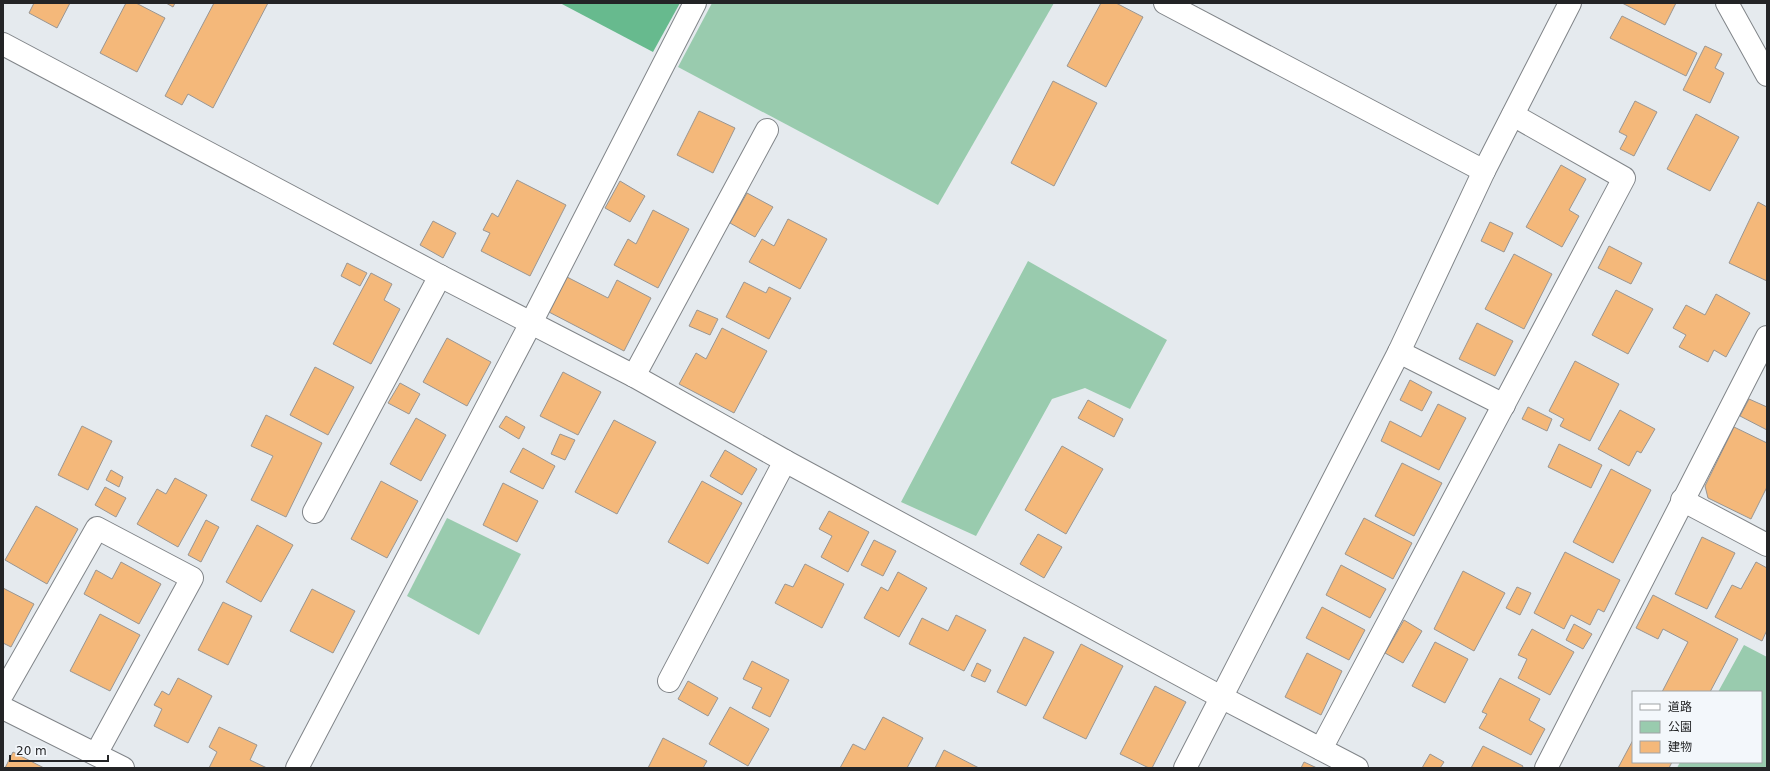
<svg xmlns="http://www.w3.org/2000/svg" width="1770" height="771" font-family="'DejaVu Sans','Noto Sans JP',sans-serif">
<rect width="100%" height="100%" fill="#e5eaee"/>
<!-- green -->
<g fill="#99cbae">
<path d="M712,3h342l-116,202 -260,-138z"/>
<path d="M1028,261l139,79 -37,69 -45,-21 -33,11 -76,137 -75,-34z"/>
<path d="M447,518l74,36 -42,81 -72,-39z"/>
<path d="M1744,645l23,12v111h-90l3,-6h81v-70h-43z"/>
</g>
<!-- forest -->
<path fill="#67ba8e" d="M560,3h120l-27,49z"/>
<!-- building -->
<g fill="#f4b87a" stroke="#9a9692">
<path d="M34,3h36l-13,25 -28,-15z"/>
<path d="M126,3h10l29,15 -28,54 -37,-19z"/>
<path d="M166,3h9l-2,4z"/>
<path d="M214,3h54l-55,105 -25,-14 -6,11 -17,-9z"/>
<path d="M1101,3h15l27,14 -37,70 -39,-21z"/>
<path d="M1622,3h54l-11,22z"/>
<path d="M1622,16l75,37 -11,23 -76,-38z"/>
<path d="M1705,46l17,8 -7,14 9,5 -14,30 -27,-13z"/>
<path d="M1053,81l44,22 -43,83 -43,-23z"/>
<path d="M1635,101l22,11 -23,44 -14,-7 7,-13 -8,-4z"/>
<path d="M699,111l36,17 -22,45 -36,-18z"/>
<path d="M1696,114l43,23 -29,54 -43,-22z"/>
<path d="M1561,165l25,14 -17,31 10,6 -17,31 -36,-20z"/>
<path d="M517,180l49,25 -36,71 -49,-25 9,-18 -7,-3 9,-17 6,4z"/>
<path d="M620,181l25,15 -15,26 -25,-14z"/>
<path d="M747,193l26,14 -18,30 -25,-14z"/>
<path d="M1758,202l9,5v74l-38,-18z"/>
<path d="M653,210l36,19 -31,59 -44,-23 14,-26 8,5z"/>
<path d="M788,219l39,20 -27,50 -51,-27 13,-23 12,7z"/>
<path d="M433,221l23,12 -13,25 -23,-13z"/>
<path d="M1490,222l23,11 -9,19 -23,-11z"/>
<path d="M1609,246l33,17 -11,21 -33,-16z"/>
<path d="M1514,254l38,20 -28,55 -39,-20z"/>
<path d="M347,263l20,10 -7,13 -19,-10z"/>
<path d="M371,273l21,11 -8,16 16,9 -29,55 -38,-20z"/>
<path d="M565,276l43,22 9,-18 34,18 -27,53 -77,-40z"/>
<path d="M744,282l22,11 3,-6 22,11 -22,41 -43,-22z"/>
<path d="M1616,290l37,19 -25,45 -36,-19z"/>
<path d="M1716,294l34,19 -24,44 -12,-7 -6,12 -29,-15 7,-12 -13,-7 13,-23 19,10z"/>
<path d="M697,310l21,9 -8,16 -21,-9z"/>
<path d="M1477,323l36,18 -18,35 -36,-17z"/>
<path d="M722,328l45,23 -33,62 -55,-29 17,-31 10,6z"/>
<path d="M447,338l44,24 -24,44 -44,-24z"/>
<path d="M1575,361l44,23 -29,57 -30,-15 4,-7 -15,-8z"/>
<path d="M315,367l39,20 -26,48 -38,-20z"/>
<path d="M563,372l38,20 -23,43 -38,-19z"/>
<path d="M1410,380l22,12 -10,19 -22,-11z"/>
<path d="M400,383l20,11 -11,20 -21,-11z"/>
<path d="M1749,399l18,8v23l-27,-14z"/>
<path d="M1088,400l35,19 -9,18 -36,-19z"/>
<path d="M1438,404l28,14 -27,52 -58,-29 9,-20 31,16z"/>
<path d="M1528,407l24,12 -5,12 -25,-12z"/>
<path d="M1620,410l35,19 -14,24 -4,-2 -8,15 -31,-17z"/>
<path d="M266,415l56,28 -36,74 -35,-17 22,-44 -22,-10z"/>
<path d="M506,416l19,11 -6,12 -20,-12z"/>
<path d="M416,418l30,17 -25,46 -31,-17z"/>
<path d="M614,420l42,22 -39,72 -42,-22z"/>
<path d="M82,426l30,15 -24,49 -30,-15z"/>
<path d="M1734,427l33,16v44l-16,32 -43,-21 -3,-12z"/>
<path d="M560,434l15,6 -10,20 -14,-6z"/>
<path d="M1559,444l43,21 -11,23 -43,-21z"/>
<path d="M1062,446l41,23 -37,65 -41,-24z"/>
<path d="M523,448l32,18 -12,23 -33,-17z"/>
<path d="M725,450l32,19 -15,26 -32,-19z"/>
<path d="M1402,463l40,20 -28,53 -39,-20z"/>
<path d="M1611,469l40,21 -38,73 -40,-21z"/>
<path d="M111,470l12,7 -4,10 -13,-7z"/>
<path d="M175,478l32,17 -29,52 -41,-23 20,-35 9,5z"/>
<path d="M381,481l37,20 -31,57 -36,-19z"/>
<path d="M702,481l40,22 -34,61 -40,-22z"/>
<path d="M503,483l35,18 -21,41 -34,-17z"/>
<path d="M105,487l21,11 -10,19 -21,-12z"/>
<path d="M36,506l42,23 -31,55 -42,-24z"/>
<path d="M829,511l40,21 -21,40 -27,-15 11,-21 -13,-7z"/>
<path d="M1364,518l48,25 -19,36 -48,-25z"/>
<path d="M206,520l13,7 -18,35 -13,-7z"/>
<path d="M257,525l36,20 -32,57 -35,-20z"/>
<path d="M1038,534l24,13 -18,31 -24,-14z"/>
<path d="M1702,537l33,16 -28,56 -32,-15z"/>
<path d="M874,540l22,11 -13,25 -22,-11z"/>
<path d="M1565,552l55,28 -16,32 -6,-3 -8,16 -19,-10 -7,14 -30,-16z"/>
<path d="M121,562l40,22 -22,40 -55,-30 12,-24 16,9z"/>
<path d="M1756,562l11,6v62l-5,11 -47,-24 17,-32 9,4z"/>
<path d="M805,564l39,20 -22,44 -47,-25 10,-19 8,3z"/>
<path d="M1341,565l45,24 -16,29 -44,-23z"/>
<path d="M1463,571l42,22 -31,58 -40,-22z"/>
<path d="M898,572l29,16 -28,49 -35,-19 17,-31 7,4z"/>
<path d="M1517,587l14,6 -11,22 -14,-7z"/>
<path d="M3,588l31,16 -23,43 -8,-4z"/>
<path d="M312,589l43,22 -22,42 -43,-22z"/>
<path d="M1653,595l85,44 -28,53h-48l26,-50 -25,-13 -5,10 -22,-11z"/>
<path d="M223,602l29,14 -24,49 -30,-15z"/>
<path d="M1322,607l43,23 -16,30 -43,-22z"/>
<path d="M100,614l40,21 -30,56 -40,-20z"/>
<path d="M956,615l30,15 -22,41 -55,-27 13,-26 26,13z"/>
<path d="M1404,620l18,11 -19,32 -18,-10z"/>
<path d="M1574,624l18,10 -9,15 -17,-9z"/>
<path d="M1532,629l42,23 -24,43 -32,-17 9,-19 -9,-4z"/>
<path d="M1024,637l30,15 -28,54 -29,-14z"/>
<path d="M1435,642l33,17 -23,44 -33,-17z"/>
<path d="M1081,644l42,22 -37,73 -43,-21z"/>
<path d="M1307,653l35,18 -21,44 -36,-18z"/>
<path d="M752,661l37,19 -19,37 -18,-9 10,-20 -19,-9z"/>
<path d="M977,663l14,7 -6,12 -14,-6z"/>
<path d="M178,678l34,18 -24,47 -34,-17 8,-17 -8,-4 8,-14 7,4z"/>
<path d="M1500,678l40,21 -11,21 16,9 -14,26 -52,-27 8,-14 -5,-2z"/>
<path d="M688,681l30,17 -10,18 -30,-17z"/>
<path d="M1155,686l31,16 -34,66h-3l-29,-14z"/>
<path d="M730,707l39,22 -21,37 -39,-22z"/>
<path d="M883,717l40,21 -16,30h-67l13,-24 12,6z"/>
<path d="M219,727l38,18 -7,15 17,8h-58l8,-16 -8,-5z"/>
<path d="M663,738l44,23 -4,7h-55z"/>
<path d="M1633,740v22h39l-3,6h-51z"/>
<path d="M1483,746l40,20 -1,2h-51z"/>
<path d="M944,750l35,18h-44z"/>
<path d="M13,752l31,16h-39z"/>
<path d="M1430,754l14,8 -4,6h-18z"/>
<path d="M1304,762l13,6h-16z"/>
</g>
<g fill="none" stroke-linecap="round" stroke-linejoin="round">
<defs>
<g id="minor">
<path d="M1165,3l319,168"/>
<path d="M1727,3l40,72"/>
<path d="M3,44l437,232 194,100 151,85 436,236 136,71"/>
<path d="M1399,352l105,53"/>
<path d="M634,376l133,-246"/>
<path d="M1682,500l85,45"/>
<path d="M314,512l126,-236"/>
<path d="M669,681l116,-220"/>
<path d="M3,693l94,-165 95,50 -96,176"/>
<path d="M3,708l120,60"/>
<path d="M1321,749l303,-571 -111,-63"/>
<path d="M297,768l234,-445 164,-320"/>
<path d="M1185,768l214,-416 85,-181 86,-168"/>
<path d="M1546,768l221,-431"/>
</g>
</defs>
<!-- minor casing -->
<use href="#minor" stroke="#818589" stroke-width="24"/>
<!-- minor -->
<use href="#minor" stroke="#fff" stroke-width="22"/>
</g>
<!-- border -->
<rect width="1770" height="771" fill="none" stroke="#232426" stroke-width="8"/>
<!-- legend -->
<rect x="1632" y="691" width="130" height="72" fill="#f3f7fb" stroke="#a0a3a6"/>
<rect x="1640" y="704" width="20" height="6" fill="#ffffff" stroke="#a0a3a6"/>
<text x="1668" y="711" font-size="12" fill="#232426">道路</text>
<rect x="1640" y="721" width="20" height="12" fill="#99cbae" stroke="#a0a3a6"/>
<text x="1668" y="731" font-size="12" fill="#232426">公園</text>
<rect x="1640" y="741" width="20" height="12" fill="#f4b87a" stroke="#a0a3a6"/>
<text x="1668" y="751" font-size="12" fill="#232426">建物</text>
<!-- scale -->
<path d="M10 755v6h98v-6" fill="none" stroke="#232426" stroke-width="2"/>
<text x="16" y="755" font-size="12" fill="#232426" stroke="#f3f7fb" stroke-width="3" paint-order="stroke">20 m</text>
</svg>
